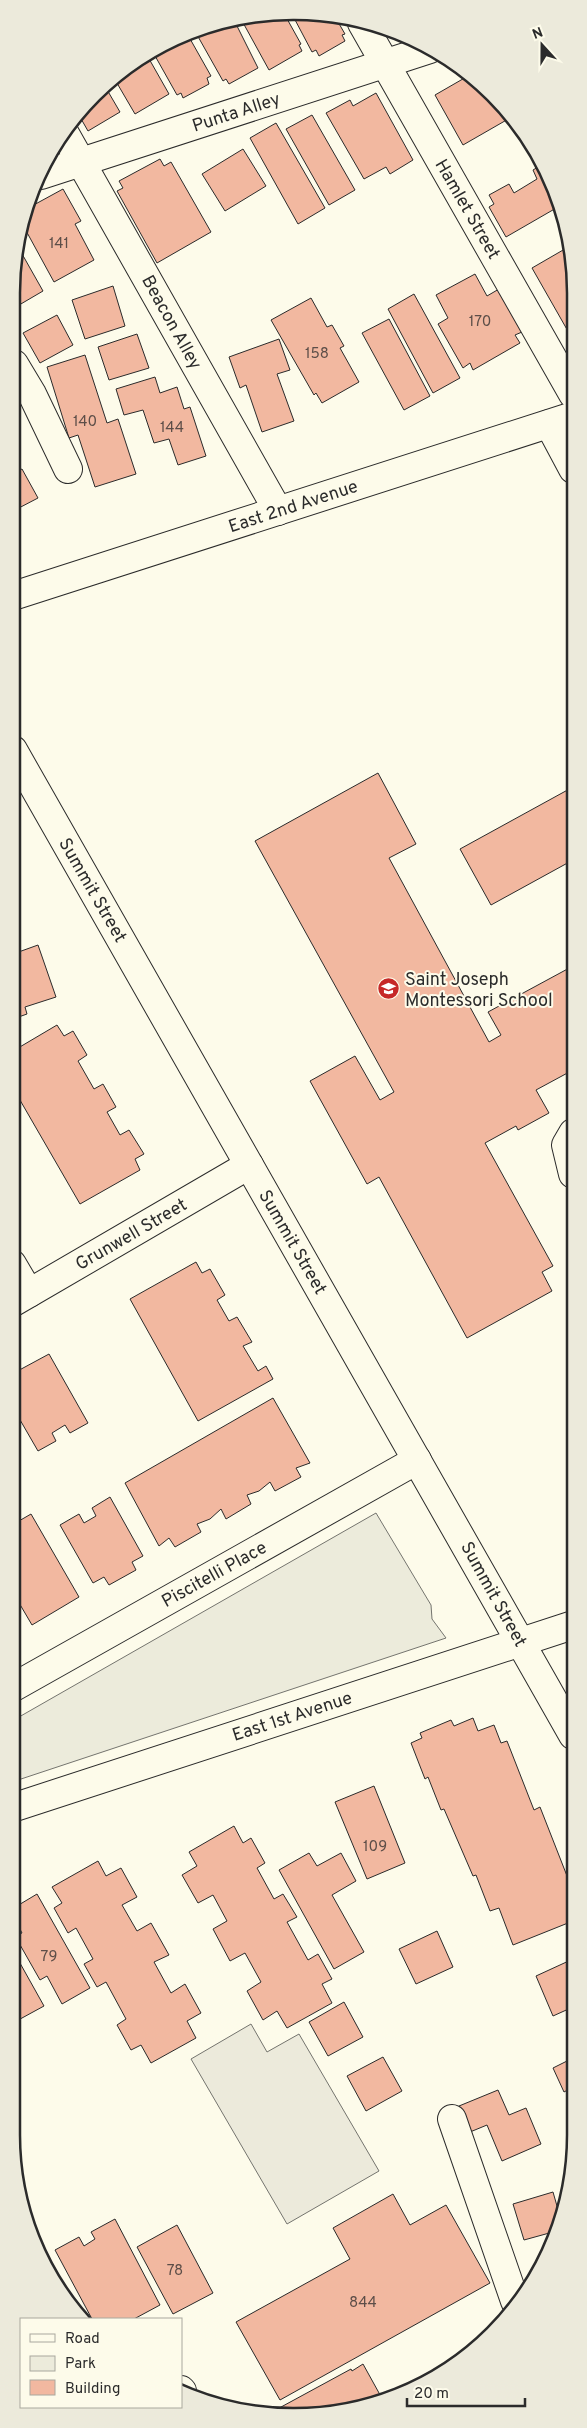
<svg xmlns="http://www.w3.org/2000/svg" width="587" height="2428" font-family="Overpass,sans-serif">
<rect width="100%" height="100%" fill="#fdfbea"/>
<!-- green -->
<path fill="#ecebdb" stroke="#74746e" d="M376,1513l55,92 1,14 14,19 -434,144v-61z"/>
<!-- parking -->
<path fill="#eceadb" stroke="#74746e" d="M251,2024l16,28 32,-18 80,137 -92,53 -96,-165z"/>
<!-- building -->
<g fill="#f2b8a0" stroke="#2b2b2b">
<path d="M331,14l3,1 11,19 -3,1 3,6 -26,15 -3,-6 -4,2 -19,-36z"/>
<path d="M286,17l15,27 -2,1 3,6 -33,19 -28,-51z"/>
<path d="M234,20l24,48 -29,16 -3,-5 -3,2 -27,-48 25,-12z"/>
<path d="M189,37l22,39 -4,2 2,6 -26,14 -2,-5 -4,2 -23,-41z"/>
<path d="M148,57l21,37 -34,20 -21,-36 8,-9z"/>
<path d="M468,76l25,18 17,24 -47,27 -28,-50z"/>
<path d="M106,88l14,24 -32,19 -8,-14z"/>
<path d="M376,93l37,67 -23,14 -4,-7 -22,12 -38,-66 24,-13 3,6z"/>
<path d="M312,115l43,75 -26,15 -43,-76z"/>
<path d="M276,123l49,85 -27,16 -48,-86z"/>
<path d="M243,149l23,37 -41,25 -23,-37z"/>
<path d="M160,159l4,7 7,-4 40,70 -54,31 -40,-72 6,-3 -4,-7z"/>
<path d="M543,164l15,43 -52,30 -17,-30 5,-3 -5,-9 20,-11 5,9 23,-14 -4,-9z"/>
<path d="M63,189l18,32 -6,3 19,36 -40,22 -30,-55 6,-20z"/>
<path d="M17,245l26,46 -29,17v-52z"/>
<path d="M570,246l3,11v83l-41,-72z"/>
<path d="M475,274l12,22 12,-7 23,43 -7,3 5,8 -47,27 -3,-7 -7,5 -25,-44 10,-6 -12,-23z"/>
<path d="M113,286l12,40 -40,13 -13,-39z"/>
<path d="M414,294l46,84 -27,15 -45,-84z"/>
<path d="M311,298l16,29 5,-2 12,21 -4,2 19,34 -37,21 -6,-10 -2,2 -43,-75z"/>
<path d="M57,315l16,30 -33,18 -17,-30z"/>
<path d="M389,319l41,77 -26,14 -42,-77z"/>
<path d="M137,334l12,34 -40,12 -11,-33z"/>
<path d="M279,339l11,31 -13,4 17,47 -32,11 -16,-47 -6,3 -11,-31z"/>
<path d="M85,355l22,68 11,-4 18,55 -41,13 -17,-52 -9,3 -22,-71z"/>
<path d="M155,377l5,16 17,-6 7,22 6,-2 16,49 -28,9 -9,-26 -15,4 -11,-33 -19,5 -8,-26z"/>
<path d="M22,469l16,29 -23,12 5,9 -7,4v-50z"/>
<path d="M378,773l38,71 -27,14 100,184 12,-7 -13,-23 85,-46v104l-37,20 13,23 -31,17 -2,-4 -31,17 68,123 -11,6 10,19 -85,47 -88,-161 -12,7 -57,-103 45,-25 25,44 14,-8 -139,-251z"/>
<path d="M573,787v73l-82,45 -31,-56z"/>
<path d="M38,945l18,52 -31,10 2,7 -14,5v-65z"/>
<path d="M57,1025l7,11 9,-5 14,24 -9,6 16,28 9,-5 13,23 -9,5 13,23 9,-5 15,24 -9,5 5,11 -60,34 -67,-116v-37z"/>
<path d="M196,1262l6,11 8,-4 15,26 -8,5 12,21 8,-4 15,25 -9,4 15,25 8,-5 7,13 -75,42 -68,-122z"/>
<path d="M49,1354l39,69 -18,10 -5,-8 -13,8 4,8 -18,10 -26,-45v-32z"/>
<path d="M273,1398l37,65 -14,5 5,9 -26,14 -5,-9 -11,9 -12,4 4,9 -25,15 -5,-10 -11,10 -13,5 4,8 -26,15 -6,-9 -10,8 -34,-63z"/>
<path d="M12,1447l7,14 -7,4z"/>
<path d="M110,1497l33,59 -11,6 4,8 -27,15 -5,-8 -11,6 -33,-58 19,-11 5,9 12,-7 -4,-8z"/>
<path d="M31,1514l48,83 -47,28 -17,-29 -3,2v-73z"/>
<path d="M473,1718l5,13 16,-6 7,18 6,-2 27,69 6,-3 29,74 4,-2v42l-60,24 -14,-37 -9,3 -14,-36 -3,1 -29,-67 -3,1 -13,-33 -3,2 -14,-36 11,-5 -2,-5 31,-13 3,6z"/>
<path d="M374,1786l31,77 -38,16 -32,-77z"/>
<path d="M234,1826l9,17 8,-5 14,25 -8,5 17,31 9,-5 14,23 -10,5 21,38 10,-6 14,25 -10,5 10,19 -45,25 -10,-17 -14,9 -16,-29 14,-9 -16,-29 -15,8 -17,-32 14,-8 -14,-26 -15,8 -16,-28 15,-9 -8,-14z"/>
<path d="M309,1853l8,13 24,-13 15,28 -24,14 32,57 -30,17 -55,-99z"/>
<path d="M98,1861l8,15 15,-8 16,29 -15,8 15,26 14,-8 18,32 -15,7 17,31 14,-9 16,29 -14,8 9,17 -45,25 -10,-18 -10,5 -14,-25 9,-6 -20,-37 -9,5 -13,-23 9,-5 -17,-31 -8,5 -14,-25 8,-5 -10,-16z"/>
<path d="M37,1894l53,94 -28,16 -15,-28 -7,4 -25,-44 7,-3 -10,-19v-5z"/>
<path d="M437,1931l16,36 -37,17 -17,-35z"/>
<path d="M11,1947l33,59 -33,18z"/>
<path d="M573,1959v48l-20,9 -17,-40z"/>
<path d="M344,2002l19,35 -35,19 -19,-34z"/>
<path d="M383,2057l19,34 -36,20 -19,-35z"/>
<path d="M573,2058v29l-9,5 -11,-24z"/>
<path d="M498,2090l11,25 17,-7 15,36 -39,17 -15,-36 -17,7 -11,-26z"/>
<path d="M553,2192l6,21 -6,19 -29,8 -11,-36z"/>
<path d="M393,2194l17,31 36,-20 44,78 -210,117 -44,-78 114,-63 -17,-31z"/>
<path d="M115,2219l45,86 -26,14h-42l-37,-69 24,-13 5,9 11,-7 -4,-7z"/>
<path d="M177,2225l36,68 -40,21 -36,-67z"/>
<path d="M31,2236l33,57 -31,-51z"/>
<path d="M363,2364l21,38 -109,14 -5,-3 81,-44 1,2z"/>
</g>
<g fill="none" stroke-linecap="round" stroke-linejoin="round">
<defs>
<g id="minor">
<path d="M362,23l211,371"/>
<path d="M65,134l213,377"/>
<path d="M41,175l389,-126"/>
<path d="M14,364l18,30 36,75"/>
<path d="M549,424l24,45"/>
<path d="M13,596l560,-180"/>
<path d="M573,1174l-7,-29 7,-12"/>
<path d="M12,1264l17,29"/>
<path d="M12,1303l237,-138"/>
<path d="M12,1688l405,-228"/>
<path d="M12,1808l561,-183"/>
<path d="M452,2119l63,182"/>
<path d="M181,2390l1,1"/>
</g>
<path id="major" d="M13,750l560,985"/>
</defs>
<!-- minor casing -->
<use href="#minor" stroke="#2b2b2b" stroke-width="30"/>
<!-- major casing -->
<use href="#major" stroke="#2b2b2b" stroke-width="30"/>
<!-- minor -->
<use href="#minor" stroke="#fdfbea" stroke-width="28"/>
<!-- major -->
<use href="#major" stroke="#fdfbea" stroke-width="28"/>
</g>
<!-- icons -->
<defs>
<symbol id="school-disc" viewBox="-11 -11 22 22"><circle r="9.5" fill="#c62828" stroke="#fdfbea"/><path d="M0-5L7-2L0 1L-7-2ZM-4 1L0 2.5L4 1V4Q0 6-4 4Z" fill="#fff"/></symbol>
</defs>
<g fill-rule="evenodd">
<use href="#school-disc" x="376" y="976" width="25" height="25"/>
</g>
<g text-anchor="middle" stroke-width="4" stroke-linejoin="round" paint-order="stroke">
<!-- number labels -->
<g font-size="15" fill="#5d4e48">
<text x="59" y="248">141</text>
<text x="480" y="326">170</text>
<text x="317" y="358">158</text>
<text x="85" y="426">140</text>
<text x="172" y="432">144</text>
<text x="375" y="1851">109</text>
<text x="49" y="1961">79</text>
<text x="175" y="2275">78</text>
<text x="363" y="2307">844</text>
</g>
<!-- street labels -->
<g font-size="18" fill="#2b2b2b" stroke="#fdfbea">
<text transform="translate(236 112) rotate(-18)" y="6">Punta Alley</text>
<text transform="translate(468 209) rotate(60)" y="6">Hamlet Street</text>
<text transform="translate(172 322) rotate(61)" y="6">Beacon Alley</text>
<text transform="translate(293 506) rotate(-18)" y="6">East 2nd Avenue</text>
<text transform="translate(93 890) rotate(60)" y="6">Summit Street</text>
<text transform="translate(131 1234) rotate(-30)" y="6">Grunwell Street</text>
<text transform="translate(293 1242) rotate(60)" y="6">Summit Street</text>
<text transform="translate(214 1574) rotate(-29)" y="6">Piscitelli Place</text>
<text transform="translate(494 1594) rotate(61)" y="6">Summit Street</text>
<text transform="translate(292 1716) rotate(-18)" y="6">East 1st Avenue</text>
</g>
<!-- poi labels -->
<g font-size="18" fill="#2b2b2b" stroke="#fdfbea" text-anchor="start">
<text x="405" y="985">Saint Joseph<tspan x="405" dy="21">Montessori School</tspan></text>
</g>
</g>
<!-- crop -->
<path d="M0 0H587V2428H0ZM293 20H294A273 273 0 0 1 567 293V2135A273 273 0 0 1 294 2408H293A273 273 0 0 1 20 2135V293A273 273 0 0 1 293 20Z" fill="#eceadb" fill-rule="evenodd"/>
<path fill="none" stroke="#2b2b2b" stroke-width="2.5" d="M293 20H294A273 273 0 0 1 567 293V2135A273 273 0 0 1 294 2408H293A273 273 0 0 1 20 2135V293A273 273 0 0 1 293 20Z"/>
<!-- legend -->
<rect x="20" y="2318" width="162" height="90" fill="#fdfbea" stroke="#a9a89e"/>
<rect x="30" y="2334" width="25" height="8" fill="#fdfbea" stroke="#a9a89e"/>
<text x="65" y="2343" font-size="15" fill="#2b2b2b">Road</text>
<rect x="30" y="2356" width="25" height="15" fill="#ecebdb" stroke="#a9a89e"/>
<text x="65" y="2368" font-size="15" fill="#2b2b2b">Park</text>
<rect x="30" y="2380" width="25" height="15" fill="#f2b8a0" stroke="#a9a89e"/>
<text x="65" y="2393" font-size="15" fill="#2b2b2b">Building</text>
<!-- north arrow -->
<g transform="translate(542 45) rotate(339)" stroke="#fdfbea" stroke-width="4" paint-order="stroke">
<path d="M0-4L9 19L0 12L-9 19Z" fill="#2b2b2b"/>
<text y="-8" font-size="14" font-weight="bold" text-anchor="middle" fill="#2b2b2b">N</text>
</g>
<!-- scale -->
<path d="M407 2398v8h118v-8" fill="none" stroke="#2b2b2b" stroke-width="2.5"/>
<text x="414" y="2398" font-size="15" fill="#2b2b2b" stroke="#fdfbea" stroke-width="4" paint-order="stroke">20 m</text>
</svg>
